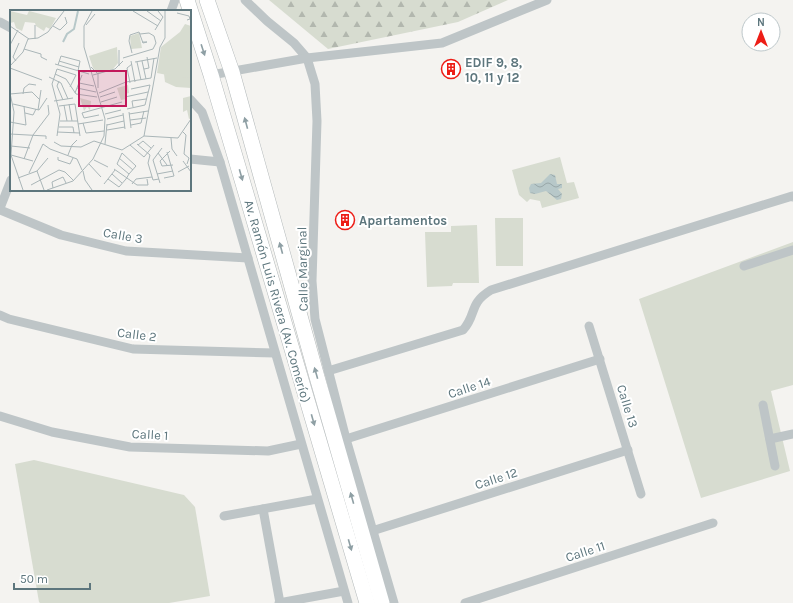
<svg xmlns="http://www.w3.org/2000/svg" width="793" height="603" font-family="Karla,sans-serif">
<defs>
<pattern id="forest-firs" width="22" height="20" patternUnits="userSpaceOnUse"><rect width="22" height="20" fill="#d7dcd0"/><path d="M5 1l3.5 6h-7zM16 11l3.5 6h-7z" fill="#b2b7ae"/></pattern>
<pattern id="water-waves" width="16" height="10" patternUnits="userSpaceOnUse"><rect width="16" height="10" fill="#b7c8c9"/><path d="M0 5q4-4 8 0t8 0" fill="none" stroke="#98a7a8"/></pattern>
</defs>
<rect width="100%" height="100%" fill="#f4f3f0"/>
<!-- green -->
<g fill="#d7dcd0">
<path d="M560,157l7,26 7,-1 5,16 -37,10 -2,-7 -10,-2 -3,3 -8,-7 -7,-25z"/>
<path d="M495,218h28v48h-27z"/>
<path d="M477,225l2,58h-26l-1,3 -25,1 -2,-55h26v-6z"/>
<path d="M793,242v143l-22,6 19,80 -89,27 -62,-199z"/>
<path d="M34,460l150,35 11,12 15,89 -41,7h-129l-1,-1 -24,-138z"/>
</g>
<!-- forest -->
<path fill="url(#forest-firs)" d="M269,0h239l-50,22 -130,27z"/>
<!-- water -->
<path fill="url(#water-waves)" d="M550,174l5,1 2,9h5v4l-4,1 4,5 -1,5 -4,1 -11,-9 -11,3 -5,-1 -1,-5 2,-4 10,-1z"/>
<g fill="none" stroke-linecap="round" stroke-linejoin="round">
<defs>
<g id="trunk">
<path d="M187,0l24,75 156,528"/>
<path d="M207,0l25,72 85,305 65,226"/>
</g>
</defs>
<!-- trunk casing -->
<use href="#trunk" stroke="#b3b9ba" stroke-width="16"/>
<!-- minor -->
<g stroke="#bec5c7" stroke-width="9">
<path d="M245,0l22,21 27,22 13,15 8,26 2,37 -5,160 3,38 31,120 48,164"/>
<path d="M171,11l4,-11"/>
<path d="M0,22l11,6"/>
<path d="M211,75l96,-17 135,-15 105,-43"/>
<path d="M190,99l12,13 18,50 128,441"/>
<path d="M190,159l30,3"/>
<path d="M0,208l11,-28"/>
<path d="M0,210l61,25 65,16 122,7"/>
<path d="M744,266l49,-16"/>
<path d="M0,315l9,4 124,30 142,4"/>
<path d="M589,326l52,168"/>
<path d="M328,371l135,-41c14,-15 5,-26 28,-40l301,-94 1,1"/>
<path d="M763,405l12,61"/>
<path d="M0,416l52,16 78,15 138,4 33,-7"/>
<path d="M346,439l254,-80"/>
<path d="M770,439l23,-5"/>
<path d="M263,509l17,94"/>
<path d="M224,516l93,-17"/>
<path d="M372,531l256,-81"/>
<path d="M279,603l65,-12"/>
<path d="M465,603l248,-80"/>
</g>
<!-- trunk -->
<use href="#trunk" stroke="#fff" stroke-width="15"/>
</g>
<!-- one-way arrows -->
<defs><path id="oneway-solid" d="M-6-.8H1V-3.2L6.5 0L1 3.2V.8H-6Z"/></defs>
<g fill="#8e9fa4">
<use href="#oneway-solid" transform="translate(203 50) rotate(72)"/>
<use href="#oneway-solid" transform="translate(246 123) rotate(-105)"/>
<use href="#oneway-solid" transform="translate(241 175) rotate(74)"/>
<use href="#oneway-solid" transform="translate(281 248) rotate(-105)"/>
<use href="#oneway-solid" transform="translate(316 373) rotate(-106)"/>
<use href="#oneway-solid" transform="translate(313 420) rotate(74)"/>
<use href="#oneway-solid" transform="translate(352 498) rotate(-106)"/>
<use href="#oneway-solid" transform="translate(350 545) rotate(74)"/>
</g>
<!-- icons -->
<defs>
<symbol id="building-ring" viewBox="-11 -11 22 22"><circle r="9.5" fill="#fff" stroke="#ed1d16" stroke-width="1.5"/><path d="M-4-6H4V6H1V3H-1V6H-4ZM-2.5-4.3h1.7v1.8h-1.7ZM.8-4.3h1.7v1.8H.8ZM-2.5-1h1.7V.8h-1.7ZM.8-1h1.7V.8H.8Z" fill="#ed1d16"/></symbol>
</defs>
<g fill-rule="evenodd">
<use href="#building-ring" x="440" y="58" width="22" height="22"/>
<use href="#building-ring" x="334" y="209" width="22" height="22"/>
</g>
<g text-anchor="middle" stroke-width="4" stroke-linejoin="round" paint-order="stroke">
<!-- poi labels -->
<g font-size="13" font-weight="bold" fill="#5d767d" stroke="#fff" text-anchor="start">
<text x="465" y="67">EDIF 9, 8,<tspan x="465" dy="15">10, 11 y 12</tspan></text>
<text x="359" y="225">Apartamentos</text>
</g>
<!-- street labels -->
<g font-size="13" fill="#5d767d" stroke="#fff">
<text transform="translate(123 235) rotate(10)" y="5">Calle 3</text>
<text transform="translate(302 269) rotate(-91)" y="5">Calle Marginal</text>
<text transform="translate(278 301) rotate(74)" y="5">Av. Ramón Luis Rivera (Av. Comerío)</text>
<text transform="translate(137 334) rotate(7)" y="5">Calle 2</text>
<text transform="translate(469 387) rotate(-18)" y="5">Calle 14</text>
<text transform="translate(628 406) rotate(73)" y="5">Calle 13</text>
<text transform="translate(150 434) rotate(3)" y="5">Calle 1</text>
<text transform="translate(496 478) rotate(-18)" y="5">Calle 12</text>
<text transform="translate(585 551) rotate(-18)" y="5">Calle 11</text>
</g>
</g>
<!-- overview -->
<g transform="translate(10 10)">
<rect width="181" height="181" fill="#f4f3f0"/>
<path d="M118,75l1,8 -4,1 1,5 -5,1 -4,-12zM70,88l11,3 -1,9 -3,-3 -3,4z" fill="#d7dcd0"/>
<path d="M0,1l17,4 2,-4 27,7 -6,11 -4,-2 -2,4 -8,-5 -1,-3 -10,-1 -3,9 -6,-3 -2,-6 -4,1zM129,23l3,15 -11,1 -1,-13zM107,37l1,16 -5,6 -14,5 -6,-6 -4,-12zM154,64l27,3v11l-15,-1 -11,-5zM181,86v22l-2,1 -2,-9 -4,2v-14z" fill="#d7dcd0"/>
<path d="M175,14l6,2v51l-9,1 -25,-5 4,-26 19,-15z" fill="#d7dcd0"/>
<path fill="none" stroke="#b7c8c9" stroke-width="2" d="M53,32l4,-8 7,-5 4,-18"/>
<path fill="none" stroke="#aab6b8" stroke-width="1" d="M123,1l25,15M137,1l14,10M167,3l12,3 1,3 -3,1M76,15l9,-11M0,16l19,13M43,16l7,4 7,-7 -2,-6M145,20l8,-13 -5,-6M25,29v-14M0,35l8,-15M14,39l17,5v3l6,3M109,40v16M122,43l-3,-12 1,-6 9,-3 4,11 4,-1h-5M113,48l30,-9 3,-6 -2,-7 -5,-3 -9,1M6,51l-3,-4 6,-14M49,51l20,6M121,51l4,21M132,51l4,18M125,52l22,-4M127,52l4,18M45,54l34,10M48,55l3,-9 19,5 -2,10M0,56l13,-14 5,-13 10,-1 10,-6 16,-21M81,57l7,7v14M0,58l32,12M134,59l5,-1 -2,-11M45,64l11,5 10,15 21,3M83,65l22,-6 8,-8M39,67l12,6 7,16M49,71l-2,5 6,14M69,73l15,3M120,73l-3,-15 5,-4M67,78l19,4M121,79l19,-4M0,83l4,19 -3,43 12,35M65,83l7,-18M89,83l27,-11 25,-4 3,-20M0,84l22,-2 8,8M13,84l1,-6 5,-4 7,1M90,87l15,-5M115,87l23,-5M44,91l19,-3M91,92l16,-5M3,94l26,6 8,-12M59,94l3,17M54,95l3,16M49,96l16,-2 5,32M123,97l-1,-6 14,-2M117,99l18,-4 5,-20M28,100l3,-20M119,102l2,16M15,103l8,2 3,-6M113,103l2,16M95,104l16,-4M119,104l19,-3M89,105l-15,3 -2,-5 40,-11M97,109l16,-4M120,110l16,-2M50,111h18M0,112l16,3 -2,-19M73,113l3,10 18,-2M68,114l25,-4M97,115l17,-4M121,115l10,-2 3,-12M49,117h14l1,6M97,120l18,-3M47,122l23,1M173,122l3,3 -2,19 5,4 -2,6M0,124l36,2v3M47,126l3,-22 -8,-30 5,-15 19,6 -6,12M134,126l16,-89 5,-9v-27M161,128l1,11 5,7M44,132l7,4 20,1 13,-6 28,9 22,-14 34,2 13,-19M95,134l2,-20M127,134l13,11 -2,8 5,17 6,-1M120,135l14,12 10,-12M128,135l5,-4 8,7M1,136l19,2M160,141l-10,10 2,5 11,-1M148,143l9,12M1,145l22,6M58,145l4,-10 5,-5M48,147v3l12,4 3,-6M109,148l14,12M14,149l9,-24 16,-21 -1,-9M84,150l14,7M173,151l8,11M79,154l12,13M104,159l23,16h11l-1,-6M27,161l7,19M27,161l11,-13M73,161l2,9 7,10M168,162l11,-6M19,163l14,-29 7,5 27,10 5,11M102,164l10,9M147,164l16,-3M8,168l19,-7M154,168l10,-2 -7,-24M98,169l11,8 7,-8 3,-5 7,-8 -14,-13 -5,11 12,10M150,173l-7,-23 9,-12M94,174l11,-14M122,174l4,-5 16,-2M21,175l28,-15 6,2 9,9M43,178l-1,-6 11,-5 3,6M37,180l26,-9 20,-22 11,-23 1,-17 -21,-72v-21l8,-15"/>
<path fill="#c2185b" fill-opacity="0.15" stroke="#c2185b" stroke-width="2" d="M69,61h47v35h-47z"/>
<rect width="181" height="181" fill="none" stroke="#5d767d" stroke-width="2"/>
</g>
<!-- north arrow -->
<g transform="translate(761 32)"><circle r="19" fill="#ffffff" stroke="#bec8cb"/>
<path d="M0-3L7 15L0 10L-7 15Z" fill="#ed1d16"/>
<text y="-6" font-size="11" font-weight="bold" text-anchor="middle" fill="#5d767d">N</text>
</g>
<!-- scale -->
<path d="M14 583v6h76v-6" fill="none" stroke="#5d767d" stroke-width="2"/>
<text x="20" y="583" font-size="12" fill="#5d767d" stroke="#ffffff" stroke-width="3" paint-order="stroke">50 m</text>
</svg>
